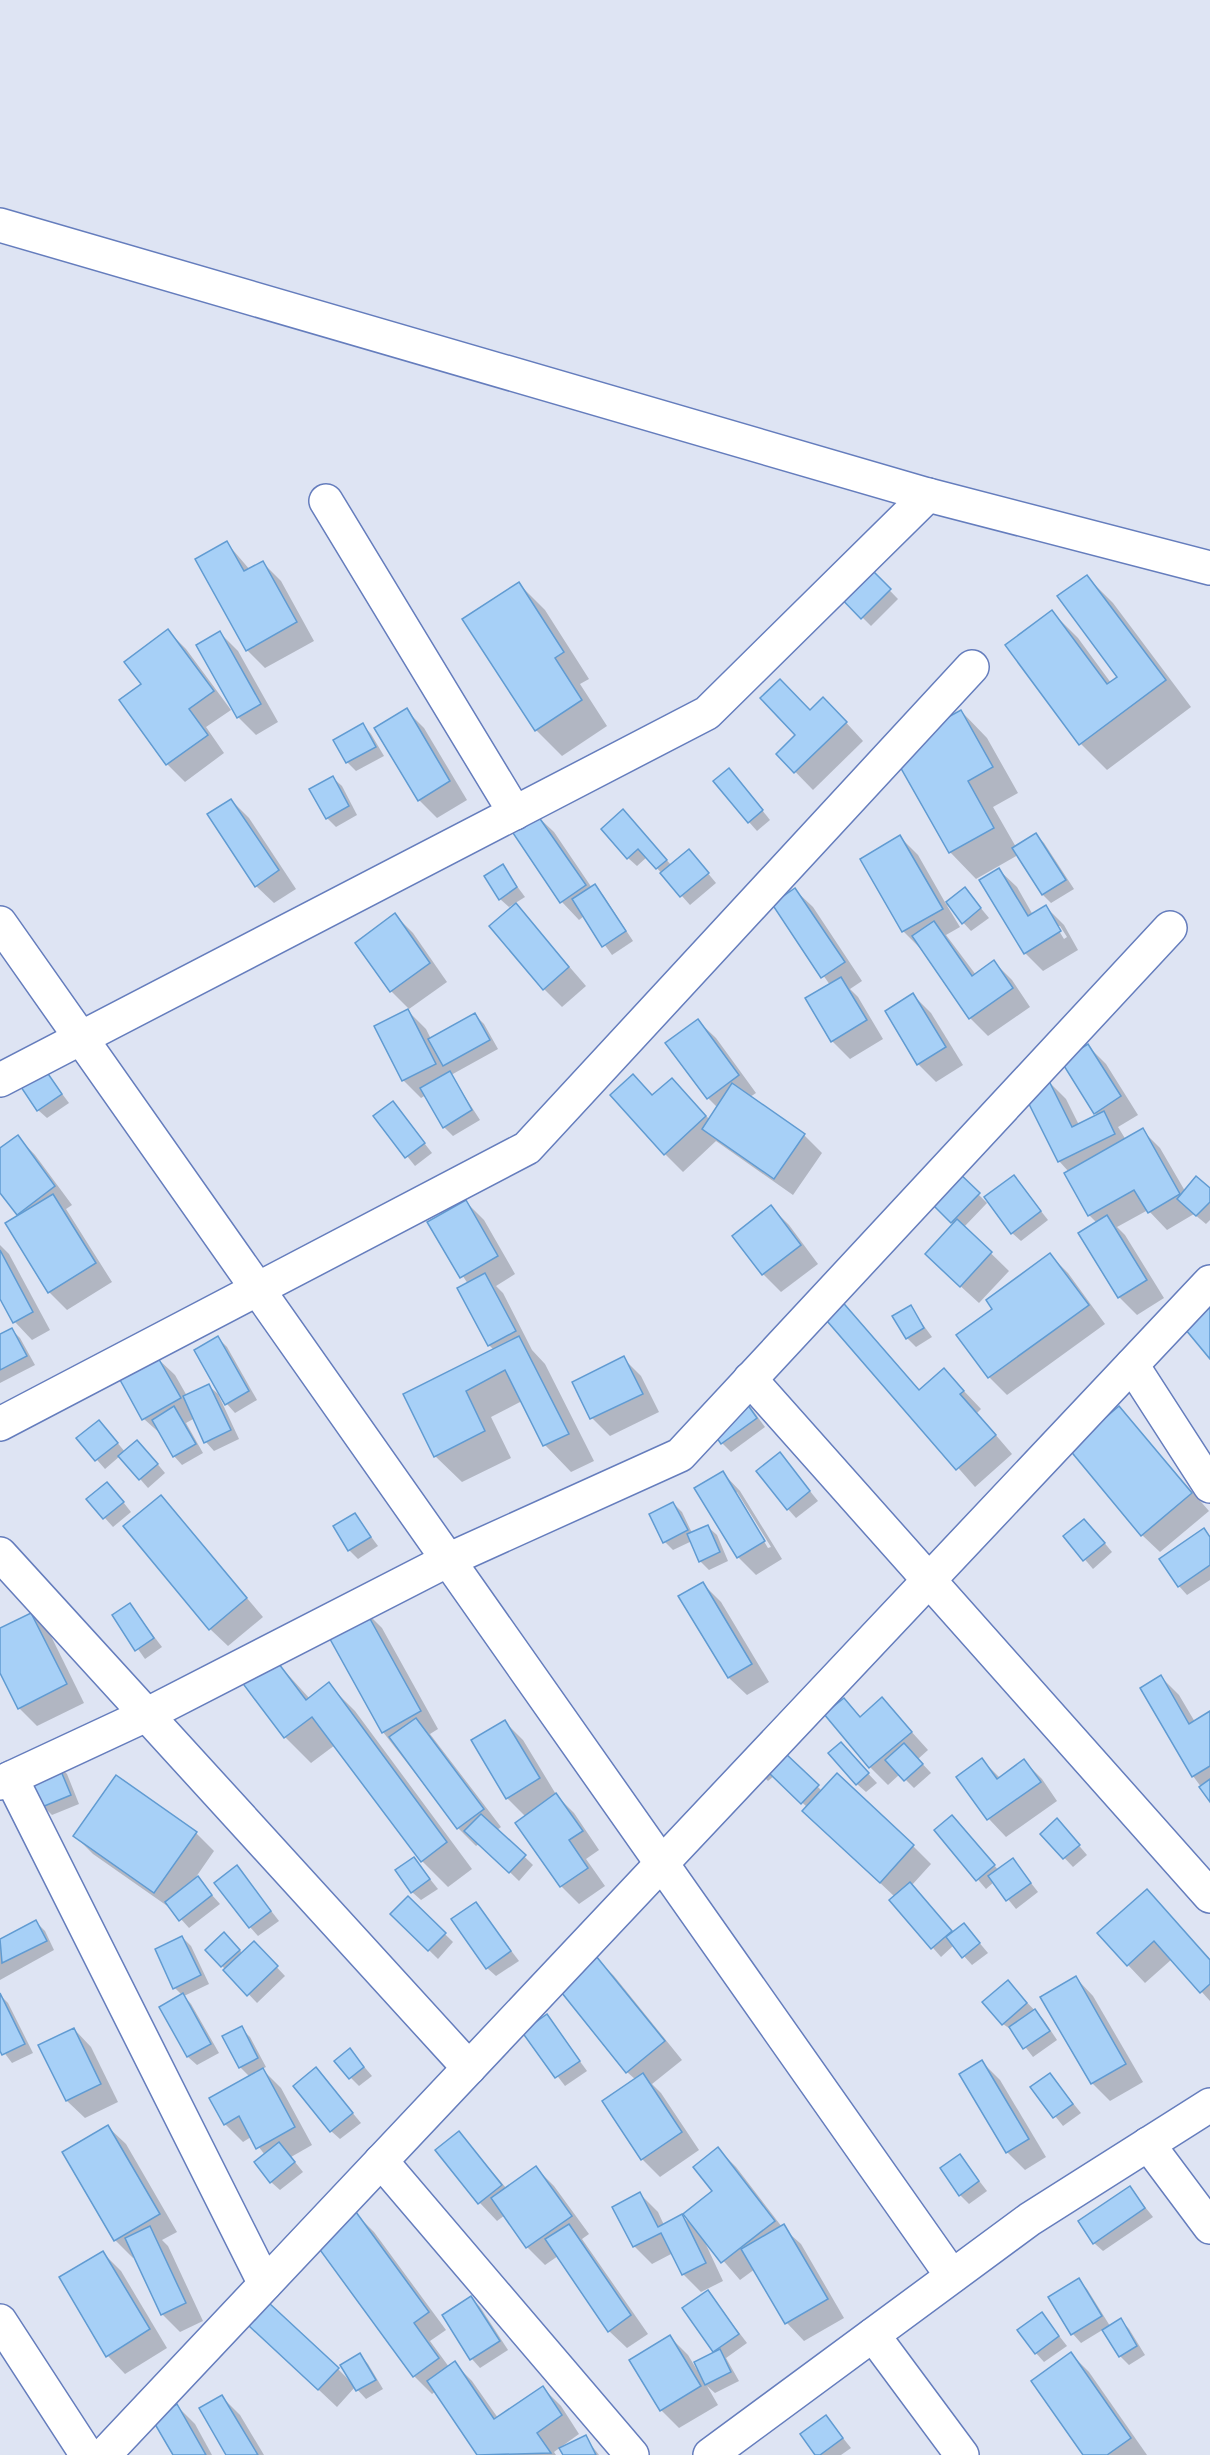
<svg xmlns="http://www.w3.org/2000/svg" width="1210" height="2455" font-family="Georgia,serif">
<rect width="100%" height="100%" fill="#dee4f3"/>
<!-- shadow -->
<g fill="#0003" fill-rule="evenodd">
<path d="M227,543l23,27 13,-7 18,18 33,60 -49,27 -18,-18z"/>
<path d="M862,562l36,37 -27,27 -36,-36z"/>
<path d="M1087,577l26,26 78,104 -84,63 -26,-26 -74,-99 45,-33 26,26 33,45 8,-6z"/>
<path d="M519,584l26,26 44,69 -9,5 27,42 -45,30 -26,-26z"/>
<path d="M168,631l18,18 45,61 -25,17 18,26 -39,29 -18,-18 -46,-64 22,-15z"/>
<path d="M220,633l18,18 40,71 -22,13 -18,-18z"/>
<path d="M406,710l18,18 43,72 -30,18 -18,-18z"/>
<path d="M961,711l26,27 31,55 -25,14 23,40 20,-12 8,8 30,46 -23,14 -8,-8 -25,-40 -42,24 -26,-27z"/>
<path d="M841,717l22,24 -50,49 -35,-36 19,-19z"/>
<path d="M363,725l8,9 13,22 -28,15 -9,-9 -12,-22z"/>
<path d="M333,778l9,8 15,29 -21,12 -9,-9z"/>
<path d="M737,779l33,41 -13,11 -8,-9z"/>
<path d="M231,800l18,18 47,71 -22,14 -18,-17z"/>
<path d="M536,815l18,17 38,56 3,-2 8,9 30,46 -21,14 -28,-39 -5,4 -17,-18z"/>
<path d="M632,820l39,45 26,-5 19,23 -26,22 -43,-48 -10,9 -9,-8z"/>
<path d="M900,837l18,18 28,49 19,-15 24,29 -18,13 -25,-27 14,23 -14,8 30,40 18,-13 18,18 18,27 -42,29 -18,-18 -49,-69 -18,-18 -41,-71z"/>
<path d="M502,866l23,31 -16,10 -9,-8z"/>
<path d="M999,870l18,17 16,28 13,-8 18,18 14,25 -35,21 -18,-18 -44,-72zM1056,926h4l7,11 -3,2z"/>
<path d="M795,890l18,17 49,74 -12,8 8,8 25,42 -33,20 -18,-18 -2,-56 -56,-81z"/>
<path d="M516,905l70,81 -24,21 -18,-18z"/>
<path d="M395,915l18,18 34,49 -38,27 -18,-18z"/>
<path d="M913,995l18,18 32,52 -27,17 -18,-18z"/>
<path d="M408,1011l18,18 5,10 44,-24 9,9 14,25 -47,26 29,45 -27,16 -9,-9 -18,-32 -5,3 -18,-18z"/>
<path d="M698,1021l18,17 40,55 -6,4 54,38 18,18 -29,42 -77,-54 -33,31 -18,-18 -12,-58 36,2 21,22 8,-12 -10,-10z"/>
<path d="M1088,1046l18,18 32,51 -20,12 8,13 16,-10 18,18 25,43 25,-1v30l-4,4 -12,-10 -27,16 -19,-20 -31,17 8,8 39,63 -27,17 -18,-18 -22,-74 -8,-8 -20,-43 -10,-11 -11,-80 18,18 13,26 19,-10 -3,-2z"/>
<path d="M42,1067l27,36 -22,15 -9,-8z"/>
<path d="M393,1103l39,50 -17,13 -40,-50z"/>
<path d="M18,1137l17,18 37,50 -6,4 46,73 -45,28 -18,-18 -30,-76 -19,-26v-40z"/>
<path d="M957,1173l30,30 -23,24 45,44 -30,32 -34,-31 9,-47 -23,-24z"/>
<path d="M1014,1177l34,43 -27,21 -9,-8z"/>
<path d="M466,1202l18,18 31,54 -19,12 7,7 29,57 13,14 49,97 -23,11 -26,-27 -23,-44 -31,16 20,41 -49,24 -27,-26 -30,-62 89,-44 -5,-5 -21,-61 -39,-61z"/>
<path d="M771,1207l18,18 29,39 -37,28 -18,-18z"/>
<path d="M0,1245l9,9 41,76 -18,10 -17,-18 -15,-27z"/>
<path d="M1050,1255l18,18 37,51 -98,71 -18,-18 -31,-42 37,-26z"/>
<path d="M839,1300l81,91 24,-21 37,39 -4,4 35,41 -37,33 -152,-173z"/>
<path d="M910,1307l22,30 -16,10 -9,-9z"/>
<path d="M12,1330l8,8 15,27 -35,18v-47z"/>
<path d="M218,1338l9,9 30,53 -22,13 -8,-9z"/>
<path d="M157,1358l18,17 12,21 22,-10 9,8 21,45 -25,12 -8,-9 -11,-24 -9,5 17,30 -21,12 -8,-9 -11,-20 -19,-17 -23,-40z"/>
<path d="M623,1358l18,18 18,36 -49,24 -18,-18z"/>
<path d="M749,1405l16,22 -34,25 -9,-9z"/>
<path d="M1119,1408l90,103 -49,41 -18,-17z"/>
<path d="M107,1430l18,22 21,-2 19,23 -17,15 -28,-32 -15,13 -27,-31z"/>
<path d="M780,1454l38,47 -22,17 -8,-9z"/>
<path d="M723,1473l17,18 42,68 -26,16 -18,-18 -42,-68zM734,1492h3l34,55 -3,1z"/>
<path d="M116,1493l15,19 -18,15 -25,-28z"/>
<path d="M161,1497l102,120 -35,29 -18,-17z"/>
<path d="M673,1503l9,9 10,21 16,-6 9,8 11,26 -19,9 -9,-9 -8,-20 -19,9 -8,-8z"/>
<path d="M355,1515l23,31 -20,13 -9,-9z"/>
<path d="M1093,1529l19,23 -19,17 -28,-33z"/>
<path d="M1203,1530l7,6v44l-23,15 -8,-9z"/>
<path d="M703,1584l18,18 48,80 -22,13 -18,-17 -48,-81z"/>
<path d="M130,1605l32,42 -17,12 -31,-44z"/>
<path d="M364,1610l18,18 56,101 -8,5 71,93 -4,3 36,35 -14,16 -39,-38 -4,3 -18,-18 -75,-96z"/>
<path d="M31,1614l18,18 35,71 -47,23 -18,-18 -19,-38v-40z"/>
<path d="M273,1658l37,41 18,-15 27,27 117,158 -24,18 -26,-26 -87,-116 -24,18 -26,-26 -42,-56z"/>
<path d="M1161,1677l18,18 16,27 15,-9v86l-17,-23z"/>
<path d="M882,1699l46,51 -10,9 13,14 -17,15 -14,-14 -12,11 -18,-18 -26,-67 17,17z"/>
<path d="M505,1722l18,18 34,56 17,17 25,37 -13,9 19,27 -26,18 -18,-18 -43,-63 8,-6 -19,-19z"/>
<path d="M849,1753l28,30 -11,9 -9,-8z"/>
<path d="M785,1755l37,36 15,-16 76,71 18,18 -19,21 41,48 19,1 16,19 -16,12 -18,-20 -13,12 -50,-57 4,-3 -73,-69 -15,-21 -33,-31 -6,5 -9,-9z"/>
<path d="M982,1760l18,18 24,-17 18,18 15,22 -51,36 -17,-18 -31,-42z"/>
<path d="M58,1765l9,9 12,30 -27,11 -9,-9z"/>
<path d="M961,1825l38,46 14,-11 25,32 -22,17 -22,-27 -8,7 -50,-59z"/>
<path d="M1065,1829l22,26 -14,12 -31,-33z"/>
<path d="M196,1833l18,18 -18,26 24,27 -31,24 -16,-18 -80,-56 -18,-18z"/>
<path d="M414,1859l24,30 -17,11 -9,-8z"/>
<path d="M237,1867l42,54 -21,15 -8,-9z"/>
<path d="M1147,1891l63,68v42l-38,-42 -27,24 -17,-18z"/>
<path d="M408,1898l45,44 -15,17 -46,-45z"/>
<path d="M476,1904l43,57 -23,15 -9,-8z"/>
<path d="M36,1922l9,9 9,19 -54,30v-39z"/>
<path d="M182,1937l9,9 18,38 -25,12 7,8 28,49 -22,12 -9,-8 -27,-49 21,-13 -7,-7z"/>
<path d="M233,1942l10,12 11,-11 31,33 -28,27 -50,-53z"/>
<path d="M596,1958l18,18 68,84 -30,24 9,9 38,57 -39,27 -18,-18 -6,-79 -9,-8z"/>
<path d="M1076,1978l17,18 50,86 -33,19 -18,-18z"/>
<path d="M1016,1991l27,28 14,21 -24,17 -20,-26 -10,-7z"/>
<path d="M0,1995l8,8 25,50 -21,10 -12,-16z"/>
<path d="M547,2016l40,55 -22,15 -41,-54z"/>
<path d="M241,2028l9,9 16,30 -4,2 19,19 31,57 -21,12 12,15 -23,18 -9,-8 -6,-27 -14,-18 -8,5 -18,-18 25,-47 -10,-10z"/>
<path d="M74,2029l17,18 27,55 -33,16 -18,-17z"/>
<path d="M350,2050l22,26 -13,10 -8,-8z"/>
<path d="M982,2062l18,18 46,77 -21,13 -18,-18z"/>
<path d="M316,2069l45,54 -21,16 -9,-8z"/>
<path d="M1050,2075l31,38 -18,13 -31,-39z"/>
<path d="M108,2127l18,17 51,88 -15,8 6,6 35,75 -23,11 -18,-18 -27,-58 -2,2 -18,-18z"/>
<path d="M459,2133l48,56 29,-21 18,18 35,48 -7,5 66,95 -21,14 -18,-17 -51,-75 -13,9 -18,-18 -22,-32 -8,6 -17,-18z"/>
<path d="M718,2149l18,18 46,60 19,17 43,74 -40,23 -17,-18 -32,-54 -15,11 -38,-44 21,45 -22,11 -18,-18 -10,-21 -21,11 -18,-18 6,-52 18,18 6,13 17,-9 13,10 20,-34z"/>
<path d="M960,2156l27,35 -18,13 -9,-9z"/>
<path d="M1130,2188l23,29 -50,34 -9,-8z"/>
<path d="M356,2214l18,18 72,98 -16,11 19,26 5,-4 18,18 26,37 45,-30 18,18 18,28 -25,18 2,3h-77l-43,-64 -4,3 -18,-18 -97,-132z"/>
<path d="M103,2253l18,18 46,77 -42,26 -17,-18z"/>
<path d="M1079,2280l8,9 23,37 11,-6 8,9 16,26 -16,10 -9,-9 -16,-27 -23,14 -8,-9 -23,-36z"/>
<path d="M708,2292l39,51 -21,15 13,23 -24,12 -8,-7 11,19 -39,23 -18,-18 -30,-50 39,-23 18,18 9,15 2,-1 17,-16z"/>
<path d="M471,2298l9,9 28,43 -28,18 -8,-9z"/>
<path d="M1042,2314l25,32 -23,16 -8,-9z"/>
<path d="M268,2342l70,27 13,13 9,-27 8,9 15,25 -17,10 -11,-12 -18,20z"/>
<path d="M1071,2354l18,18 58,83h-62z"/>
<path d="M222,2397l18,18 24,40h-36z"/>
<path d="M177,2406l18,18 17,31h-37z"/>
<path d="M826,2417l25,31 -10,7h-24z"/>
<path d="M585,2437l14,18h-35z"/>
</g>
<!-- building -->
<g fill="#a7d0f7" stroke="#609bd2" stroke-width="1.5">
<path d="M227,541l17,30 19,-10 34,61 -51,29 -51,-92z"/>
<path d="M862,560l29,29 -30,30 -28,-29z"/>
<path d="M1087,575l79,105 -87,65 -74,-100 47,-35 55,74 10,-7 -60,-81z"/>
<path d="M519,582l45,70 -9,6 27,42 -47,31 -73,-112z"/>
<path d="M168,629l46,62 -25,18 19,26 -42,30 -47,-65 22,-16 -17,-22z"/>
<path d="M220,631l41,73 -24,14 -41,-73z"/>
<path d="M780,679l30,31 13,-13 24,25 -53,51 -18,-19 19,-19 -35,-37z"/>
<path d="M407,708l43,73 -32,20 -44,-73z"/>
<path d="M961,710l32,57 -25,14 26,47 -45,25 -59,-104z"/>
<path d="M363,723l13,24 -30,16 -13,-23z"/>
<path d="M729,768l34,42 -15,13 -35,-42z"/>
<path d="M333,776l16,30 -23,13 -17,-30z"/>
<path d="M231,799l48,71 -24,17 -48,-73z"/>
<path d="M623,809l44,51 -11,9 -18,-20 -11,10 -26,-30z"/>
<path d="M536,813l50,72 -26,18 -49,-73z"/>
<path d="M1036,833l30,47 -24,15 -30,-47z"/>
<path d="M900,835l43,74 -41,23 -42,-73z"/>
<path d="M689,849l20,24 -29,24 -20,-24z"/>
<path d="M503,864l14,23 -18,13 -15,-24z"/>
<path d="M999,868l29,48 18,-11 15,26 -37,23 -45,-74z"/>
<path d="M595,884l31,47 -24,16 -30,-48z"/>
<path d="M965,887l16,21 -19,16 -16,-22z"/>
<path d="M795,888l50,74 -24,16 -49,-74z"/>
<path d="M516,903l53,64 -26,23 -54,-64z"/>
<path d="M395,913l35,50 -40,29 -35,-49z"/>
<path d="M934,921l38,55 22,-16 19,28 -44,31 -57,-83z"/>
<path d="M841,977l26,43 -36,22 -26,-44z"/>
<path d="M913,993l33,54 -29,18 -32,-54z"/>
<path d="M408,1009l28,55 -34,17 -28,-55z"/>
<path d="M475,1013l15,27 -47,26 -15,-27z"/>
<path d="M698,1019l41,56 -32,24 -42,-56z"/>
<path d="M1088,1044l33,52 -27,18 -33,-53z"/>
<path d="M42,1065l20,29 -25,17 -20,-30z"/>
<path d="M450,1071l22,39 -29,18 -23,-40z"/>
<path d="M633,1074l19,21 20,-17 34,38 -42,39 -54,-60z"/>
<path d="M1048,1079l24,48 32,-16 11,23 -57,28 -35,-70z"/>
<path d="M732,1083l73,51 -31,45 -72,-50z"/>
<path d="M393,1101l32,42 -20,15 -32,-42z"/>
<path d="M1143,1128l37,66 -32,19 -14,-23 -46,26 -24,-43z"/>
<path d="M18,1135l37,51 -38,29 -17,-22v-45z"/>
<path d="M957,1171l23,22 -29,30 -22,-22z"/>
<path d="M1014,1175l27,36 -30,23 -27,-37z"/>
<path d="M1196,1176l14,12v14l-14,14 -19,-17z"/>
<path d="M53,1194l43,69 -48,30 -43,-70z"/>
<path d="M466,1200l32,56 -38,22 -33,-56z"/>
<path d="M771,1205l30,40 -39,30 -30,-39z"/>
<path d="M1107,1215l40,65 -29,18 -40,-65z"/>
<path d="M957,1219l35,33 -32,35 -35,-33z"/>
<path d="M0,1250l33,62 -20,11 -13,-24z"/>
<path d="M1050,1253l39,52 -101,73 -32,-43 36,-26 -6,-9z"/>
<path d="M485,1273l31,58 -28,15 -31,-58z"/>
<path d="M839,1298l80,92 25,-22 20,23 -4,3 36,41 -40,35 -135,-156z"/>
<path d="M1206,1304l4,5v50l-29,-35z"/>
<path d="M911,1305l13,23 -18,11 -14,-23z"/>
<path d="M12,1328l15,28 -27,14v-36z"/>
<path d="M218,1336l31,55 -24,14 -31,-55z"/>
<path d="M519,1336l50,98 -26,12 -38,-76 -39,21 19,40 -51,26 -31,-63z"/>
<path d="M157,1356l24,42 -39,22 -23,-42z"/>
<path d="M624,1356l19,38 -53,25 -18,-37z"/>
<path d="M209,1384l22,46 -27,13 -21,-47z"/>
<path d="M740,1394l17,24 -36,26 -16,-23z"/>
<path d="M174,1406l22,38 -23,13 -21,-37z"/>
<path d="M1119,1406l73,87 -51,43 -72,-87z"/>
<path d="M99,1420l19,23 -23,18 -19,-23z"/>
<path d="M137,1440l21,24 -19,16 -21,-24z"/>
<path d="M780,1452l30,39 -23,19 -31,-39z"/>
<path d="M723,1471l42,70 -28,17 -43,-70z"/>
<path d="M107,1482l17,20 -21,17 -17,-20z"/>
<path d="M161,1495l86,103 -38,32 -86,-104z"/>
<path d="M673,1502l15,28 -25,13 -14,-29z"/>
<path d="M355,1513l16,24 -23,14 -15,-25z"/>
<path d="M1084,1519l21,24 -22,18 -20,-25z"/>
<path d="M708,1525l12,27 -21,10 -12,-28z"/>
<path d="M1204,1528l6,9v28l-32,22 -19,-28z"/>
<path d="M703,1582l49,82 -24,14 -50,-82z"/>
<path d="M130,1603l24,35 -19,13 -23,-36z"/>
<path d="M364,1608l57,103 -39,22 -57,-103z"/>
<path d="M31,1613l36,71 -49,25 -18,-36v-45z"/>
<path d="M273,1656l33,44 23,-18 118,160 -26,20 -109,-145 -28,21 -43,-57z"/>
<path d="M1161,1675l28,49 21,-13v55l-18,11 -52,-89z"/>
<path d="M882,1697l30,35 -43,36 -45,-54 20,-16 16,19z"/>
<path d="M416,1718l68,91 -27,20 -68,-92z"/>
<path d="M505,1720l35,58 -34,21 -35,-59z"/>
<path d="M841,1742l28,31 -13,12 -28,-32z"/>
<path d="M904,1743l19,21 -19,17 -19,-21z"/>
<path d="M785,1753l34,32 -18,19 -33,-32z"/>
<path d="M982,1758l15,21 27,-20 17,23 -54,38 -31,-43z"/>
<path d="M58,1764l13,31 -29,12 -13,-32z"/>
<path d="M837,1773l77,72 -34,38 -78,-72z"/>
<path d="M116,1775l81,57 -43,61 -81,-57z"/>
<path d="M1210,1779v23l-11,-15z"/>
<path d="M556,1793l27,38 -14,9 19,28 -28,19 -45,-64z"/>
<path d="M481,1814l45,41 -17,18 -45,-42z"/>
<path d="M952,1815l43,50 -19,16 -42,-51z"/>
<path d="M1057,1818l23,27 -17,14 -23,-25z"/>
<path d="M414,1857l16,22 -19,14 -16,-23z"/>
<path d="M1013,1858l18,25 -25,18 -18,-25z"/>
<path d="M237,1865l34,46 -22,17 -35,-45z"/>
<path d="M198,1876l14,19 -33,26 -14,-19z"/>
<path d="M910,1882l42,49 -21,18 -42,-49z"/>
<path d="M1147,1889l63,71v24l-10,9 -46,-52 -27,25 -30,-33z"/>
<path d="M408,1896l38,37 -18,18 -38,-37z"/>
<path d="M476,1902l35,49 -25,18 -35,-50z"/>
<path d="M36,1920l11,21 -45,22 -2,-24z"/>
<path d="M964,1923l16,20 -18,15 -16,-21z"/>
<path d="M224,1932l16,18 -19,17 -16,-17z"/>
<path d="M182,1936l19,39 -28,14 -18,-40z"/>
<path d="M254,1941l24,25 -31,30 -24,-26z"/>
<path d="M596,1956l69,85 -39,32 -68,-85z"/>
<path d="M1076,1976l50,88 -35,20 -51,-87z"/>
<path d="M1008,1980l19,23 -25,22 -20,-23z"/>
<path d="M0,1993l25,51 -23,11 -2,-4z"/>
<path d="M183,1993l28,51 -24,13 -28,-50z"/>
<path d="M1035,2009l15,22 -27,18 -14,-22z"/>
<path d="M547,2014l33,47 -25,17 -33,-46z"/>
<path d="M242,2026l16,32 -19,10 -17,-32z"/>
<path d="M74,2028l27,56 -35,17 -28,-56z"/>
<path d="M350,2048l14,19 -15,12 -15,-18z"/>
<path d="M982,2060l47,79 -23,14 -47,-79z"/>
<path d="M316,2067l37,46 -23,19 -37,-46z"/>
<path d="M263,2068l32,59 -39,22 -17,-33 -15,9 -15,-27z"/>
<path d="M643,2073l39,59 -41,28 -39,-59z"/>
<path d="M1050,2073l23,31 -20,14 -23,-31z"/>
<path d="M108,2125l52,89 -46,27 -52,-89z"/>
<path d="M459,2131l43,54 -24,19 -43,-54z"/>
<path d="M279,2142l16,20 -25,21 -16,-21z"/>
<path d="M718,2147l57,74 -54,42 -38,-49 29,-23 -19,-24z"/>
<path d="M960,2154l19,27 -20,15 -19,-28z"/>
<path d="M536,2166l36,50 -46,32 -35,-50z"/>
<path d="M1130,2186l15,22 -52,36 -15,-23z"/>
<path d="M640,2192l18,35 24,-13 24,49 -24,12 -21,-42 -28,14 -21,-40z"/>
<path d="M356,2212l73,100 -15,11 25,35 -26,19 -98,-134z"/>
<path d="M569,2224l62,91 -23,17 -63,-93z"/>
<path d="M784,2224l44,75 -43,25 -44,-75z"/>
<path d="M150,2226l36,77 -25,12 -36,-77z"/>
<path d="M103,2251l47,78 -44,28 -47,-80z"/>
<path d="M1079,2278l23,38 -31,19 -23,-38z"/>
<path d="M708,2290l31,44 -26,18 -31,-44z"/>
<path d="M471,2296l29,45 -30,19 -28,-45z"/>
<path d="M269,2303l70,65 -21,22 -70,-65z"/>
<path d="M1042,2312l17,24 -24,18 -18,-24z"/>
<path d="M1121,2318l16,28 -18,11 -17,-27z"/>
<path d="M670,2335l31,51 -41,25 -31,-51z"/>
<path d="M720,2349l11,23 -26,13 -11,-23z"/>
<path d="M1071,2352l60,86 -24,17h-24l-52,-74z"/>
<path d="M360,2353l16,27 -20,11 -16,-26z"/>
<path d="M455,2361l39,58 49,-33 19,29 -25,18 14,20 -74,2 -50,-74z"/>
<path d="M222,2395l36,60h-32l-27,-47z"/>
<path d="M177,2404l29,51h-33l-21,-36z"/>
<path d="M826,2415l17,23 -23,17h-5l-15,-21z"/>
<path d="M586,2435l10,20h-33l-4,-7z"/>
</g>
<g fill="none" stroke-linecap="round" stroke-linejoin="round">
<defs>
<g id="street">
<path d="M0,225l928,270 282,73"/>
<path d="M326,501l189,312"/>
<path d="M0,923l952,1353"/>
<path d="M0,1080l707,-367 221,-218"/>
<path d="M1132,1365l78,121"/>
<path d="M750,1379l460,517"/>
<path d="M0,1424l527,-276 445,-481"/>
<path d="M0,1554l469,514"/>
<path d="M11,1778l254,506"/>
<path d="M0,1783l146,-68 302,-155 232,-105 490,-527"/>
<path d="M1148,2144l62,83"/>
<path d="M381,2161l251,294"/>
<path d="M0,2321l87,134"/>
<path d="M873,2335l89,120"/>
<path d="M104,2455l1106,-1173"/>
<path d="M710,2455l320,-236 180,-114"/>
</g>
</defs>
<!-- street casing -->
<use href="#street" stroke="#657dbd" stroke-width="36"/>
<!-- street -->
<use href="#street" stroke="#fff" stroke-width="33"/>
</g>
</svg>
